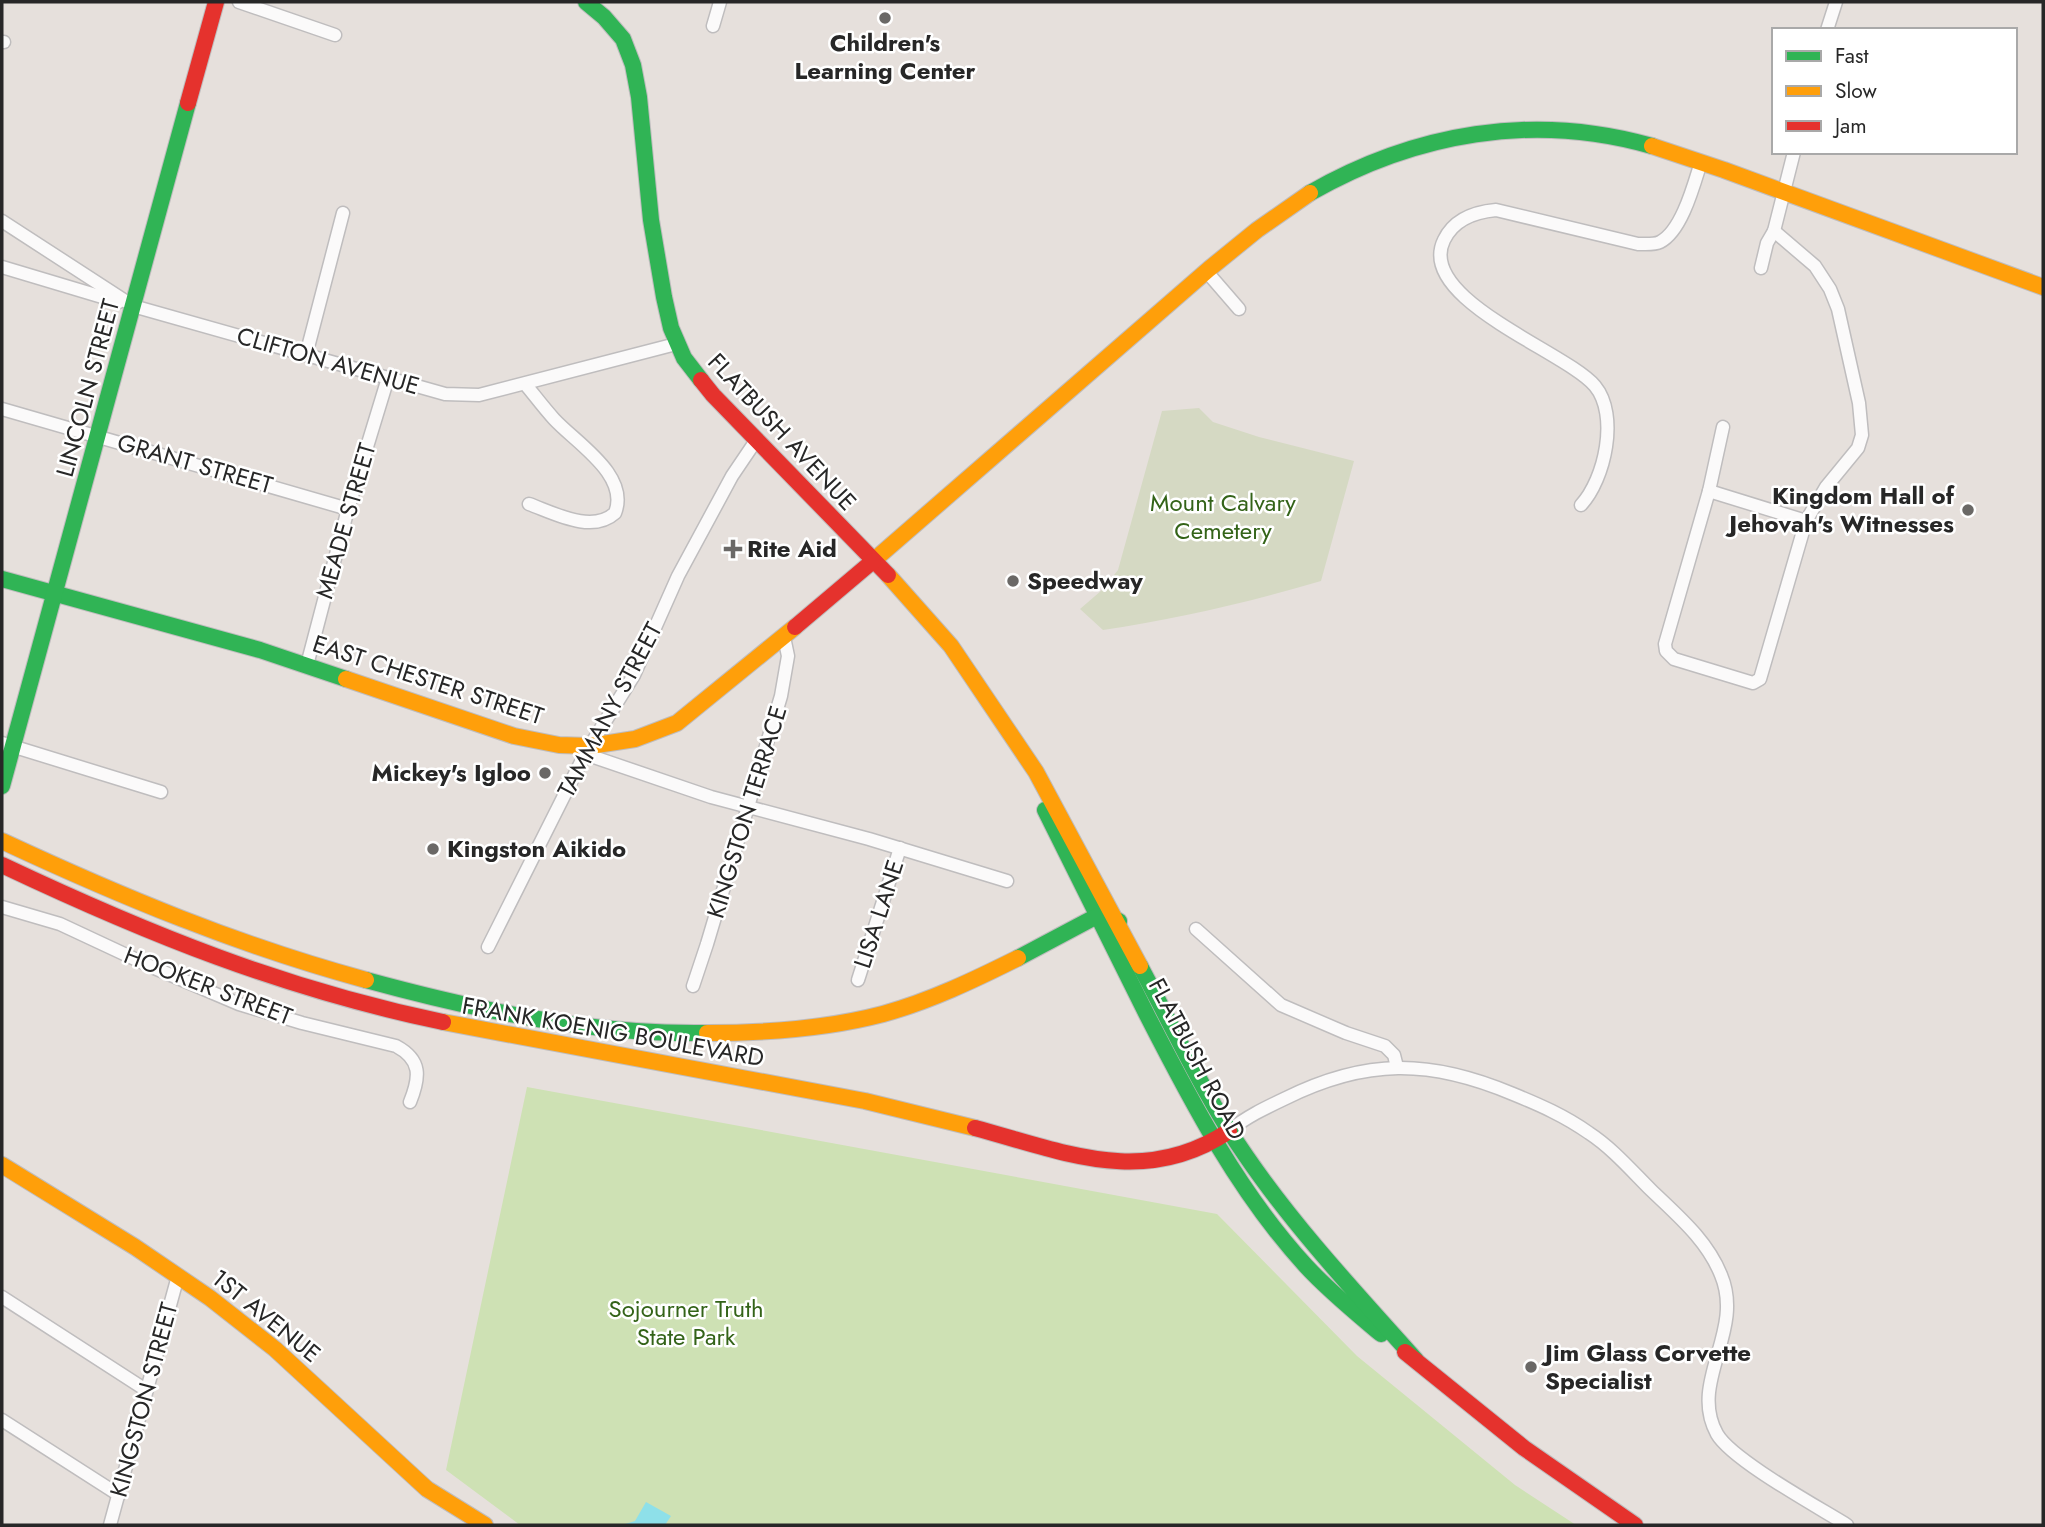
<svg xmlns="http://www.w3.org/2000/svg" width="2045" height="1527" font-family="Jost,sans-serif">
<rect width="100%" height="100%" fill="#e6e0dc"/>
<!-- green -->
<path fill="#cee1b4" d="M527,1087l690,127 140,142 158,129 61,40h-1056l-74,-55z"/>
<!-- cemetery -->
<path fill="#d5d9c3" d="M1199,408l14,14 46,15 95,24 -33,120c-71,21 -145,38 -218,49l-23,-21 22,-19 16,-20 44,-159z"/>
<!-- water -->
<path fill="#8ee0e9" d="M646,1502l25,14 -6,9h-43l13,-4z"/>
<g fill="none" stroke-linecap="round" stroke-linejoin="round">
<defs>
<g id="street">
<path d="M239,2l96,33"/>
<path d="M713,26l7,-24"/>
<path d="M1827,30l9,-28"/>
<path d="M2,42h2"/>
<path d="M2,221l131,85 312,88 34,1 197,-51"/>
<path d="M2,267l117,35"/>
<path d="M1761,268l6,-25 7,-12 20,-79"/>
<path d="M1207,272l32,37"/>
<path d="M306,355l37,-142"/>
<path d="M526,385c9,11 18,23 28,34 22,24 76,56 61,94 -23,21 -61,0 -86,-9"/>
<path d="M2,409l346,100"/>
<path d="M1723,427l-14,64 -44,153 1,7 8,8 79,24 7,-4 46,-158 20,-34 32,-39 4,-13 -3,-32 -21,-94 -8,-20 -15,-23 -41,-35"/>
<path d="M1709,491l97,30"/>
<path d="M1581,505c24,-26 38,-90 14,-119 -28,-34 -180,-87 -151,-146 10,-21 30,-28 52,-30l142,34c8,0 16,1 22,-2 22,-11 34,-58 41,-80"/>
<path d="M307,665l41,-156 40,-131"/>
<path d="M2,743l159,49"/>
<path d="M585,754l126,43 158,42 138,42"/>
<path d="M2,907l58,17 92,43 87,37 63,19 94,23c26,14 24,31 14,56"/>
<path d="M1196,929l85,76 65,28 39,13 9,9 3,12"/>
<path d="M488,947l97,-193 49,-79 44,-99 54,-100 25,-37"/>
<path d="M858,980l42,-132"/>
<path d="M693,986l14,-42 74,-248 7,-40 -4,-19"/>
<path d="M1229,1131c17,-14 36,-23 55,-32 82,-41 146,-40 229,-5 27,11 52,22 76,39 23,15 42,37 62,57 27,26 56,50 70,85 24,57 -33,107 -4,159 15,26 101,73 130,91"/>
<path d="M2,1297l144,93"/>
<path d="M2,1420l117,75"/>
<path d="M110,1525l68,-249"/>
</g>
<g id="fast">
<path d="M586,2l18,15 19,22 10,26 6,32 12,123 13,77 7,31 13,30 17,22"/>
<path d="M1310,193c105,-60 223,-81 342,-47"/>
<path d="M2,579l258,71 86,29"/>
<path d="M2,786l186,-683"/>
<path d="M1045,810c34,68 68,137 102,205 45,88 92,178 159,251 23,25 49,46 75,68"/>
<path d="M1018,958l79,-42 8,-1 14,6"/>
<path d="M1140,966c34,63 65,131 106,190 50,73 111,138 170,204"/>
<path d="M366,980c110,30 226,55 341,53"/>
</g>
<g id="slow">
<path d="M1652,146l72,24 319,117"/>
<path d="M873,561l336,-292 48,-39 53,-37"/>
<path d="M888,575l63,71 85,126 104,194"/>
<path d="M346,679l168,57 45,9 31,1 45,-7 42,-16 118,-96"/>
<path d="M2,841c118,55 238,105 364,139"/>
<path d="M443,1022l422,79 110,27"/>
<path d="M707,1033c59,0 119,-4 176,-19 47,-13 91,-34 135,-56"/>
<path d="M2,1165l133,82 75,51 65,51 152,140 58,36"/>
</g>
<g id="jam">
<path d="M188,103l28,-101"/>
<path d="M701,380l12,15 175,180"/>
<path d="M795,627l78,-66"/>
<path d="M2,865c146,69 282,124 441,157"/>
<path d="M975,1128c89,24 169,60 254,3"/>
<path d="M1405,1352l119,96 111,77"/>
</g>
</defs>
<!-- street casing -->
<use href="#street" stroke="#bfbdbe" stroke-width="15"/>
<!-- fast casing -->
<use href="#fast" stroke="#bfbdbe" stroke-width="18"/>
<!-- slow casing -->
<use href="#slow" stroke="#bfbdbe" stroke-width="18"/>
<!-- jam casing -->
<use href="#jam" stroke="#bfbdbe" stroke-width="18"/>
<!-- street -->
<use href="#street" stroke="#fbfafa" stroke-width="12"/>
<!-- fast -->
<use href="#fast" stroke="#30b455" stroke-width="16"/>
<!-- slow -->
<use href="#slow" stroke="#ff9f0a" stroke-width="16"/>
<!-- jam -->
<use href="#jam" stroke="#e5322d" stroke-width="16"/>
</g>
<!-- markers -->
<g fill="#6a6866" stroke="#fff" stroke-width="2.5">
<circle cx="885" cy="18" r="7"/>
<circle cx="1968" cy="510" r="7"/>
<path d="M729.5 538.5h7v7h7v7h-7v7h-7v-7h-7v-7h7z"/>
<circle cx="1013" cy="581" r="7"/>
<circle cx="545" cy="773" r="7"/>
<circle cx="433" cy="849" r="7"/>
<circle cx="1531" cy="1367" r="7"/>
</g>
<g text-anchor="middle" stroke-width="5" stroke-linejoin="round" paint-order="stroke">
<!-- poi labels -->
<g font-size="24" font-weight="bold" fill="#272727" stroke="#fff" text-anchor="start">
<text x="885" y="51" text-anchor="middle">Children's<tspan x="885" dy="28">Learning Center</tspan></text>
<text x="1954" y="504" text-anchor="end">Kingdom Hall of<tspan x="1954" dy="28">Jehovah's Witnesses</tspan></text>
<text x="747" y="557">Rite Aid</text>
<text x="1027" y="589">Speedway</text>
<text x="531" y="781" text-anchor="end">Mickey's Igloo</text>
<text x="447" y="857">Kingston Aikido</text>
<text x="1545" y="1361">Jim Glass Corvette<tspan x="1545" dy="28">Specialist</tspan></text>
</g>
<!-- street labels -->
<g font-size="24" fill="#272727" stroke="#fff">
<text transform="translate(328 361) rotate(16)" y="8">CLIFTON AVENUE</text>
<text transform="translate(88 388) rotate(-75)" y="8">LINCOLN STREET</text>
<text transform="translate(782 432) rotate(47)" y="8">FLATBUSH AVENUE</text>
<text transform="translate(195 464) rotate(16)" y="8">GRANT STREET</text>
<text transform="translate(346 521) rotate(-74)" y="8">MEADE STREET</text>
<text transform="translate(428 680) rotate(18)" y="8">EAST CHESTER STREET</text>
<text transform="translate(610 710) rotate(-62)" y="8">TAMMANY STREET</text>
<text transform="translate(747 812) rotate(-73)" y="8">KINGSTON TERRACE</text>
<text transform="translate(879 914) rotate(-72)" y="8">LISA LANE</text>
<text transform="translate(208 986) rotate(21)" y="8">HOOKER STREET</text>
<text transform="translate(613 1032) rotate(10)" y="8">FRANK KOENIG BOULEVARD</text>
<text transform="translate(1197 1059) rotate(62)" y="8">FLATBUSH ROAD</text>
<text transform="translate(266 1316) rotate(39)" y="8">1ST AVENUE</text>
<text transform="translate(144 1400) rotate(-75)" y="8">KINGSTON STREET</text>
</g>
<!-- park labels -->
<g font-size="24" fill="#336318" stroke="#fff">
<text x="1223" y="511">Mount Calvary<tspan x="1223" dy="28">Cemetery</tspan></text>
<text x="686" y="1317">Sojourner Truth<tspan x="686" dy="28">State Park</tspan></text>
</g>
</g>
<!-- border -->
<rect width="2045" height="1527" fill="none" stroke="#272727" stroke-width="7"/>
<!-- legend -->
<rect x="1772" y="28" width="245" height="126" fill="#ffffff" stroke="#a9a9a9" stroke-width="2"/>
<rect x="1786" y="51" width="35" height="10" fill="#30b455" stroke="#a9a9a9" stroke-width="2"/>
<text x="1835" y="63" font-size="21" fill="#272727">Fast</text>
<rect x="1786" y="86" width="35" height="10" fill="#ff9f0a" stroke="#a9a9a9" stroke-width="2"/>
<text x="1835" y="98" font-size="21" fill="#272727">Slow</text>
<rect x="1786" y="121" width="35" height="10" fill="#e5322d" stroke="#a9a9a9" stroke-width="2"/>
<text x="1835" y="133" font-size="21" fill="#272727">Jam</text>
</svg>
